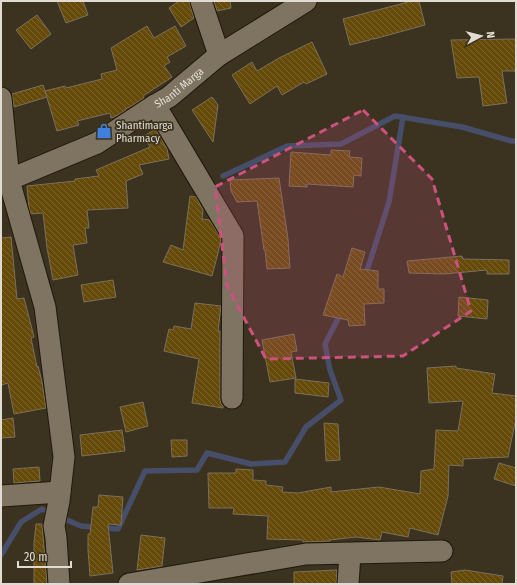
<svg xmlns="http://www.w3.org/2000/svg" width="517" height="585" font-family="'Fira Sans Condensed',sans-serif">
<defs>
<pattern id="building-back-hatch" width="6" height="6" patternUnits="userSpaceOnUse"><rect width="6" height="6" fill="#654a09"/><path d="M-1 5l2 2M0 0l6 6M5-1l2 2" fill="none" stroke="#7b642c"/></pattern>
</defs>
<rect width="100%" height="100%" fill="#3b3220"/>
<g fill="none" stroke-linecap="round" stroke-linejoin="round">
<!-- stream -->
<g stroke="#464e69" stroke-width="5.5">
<path d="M223,176l41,-19 23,-11 54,-2 54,-28 67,11 49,14h5"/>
<path d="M365,277l24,-75 14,-85"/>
<path d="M60,517l21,9 37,3 27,-58 52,-1 10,-17 44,11 34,-2 21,-35 35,-27 -11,-30 -5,-26 16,-31"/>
<path d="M1,555l20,-33 21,-13 10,4"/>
</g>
</g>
<!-- building -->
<g fill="url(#building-back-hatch)" stroke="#7a705d">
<path d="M57,1h26l5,14 -22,8z"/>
<path d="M179,1h10l1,4 4,13 -13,9 -12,-19z"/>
<path d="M214,1h16l1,7 -14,3z"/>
<path d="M412,1h7l6,24 -51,14h-4v1l-20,5 -7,-26z"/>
<path d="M37,15l14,19 -20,15 -15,-19z"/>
<path d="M147,26l7,12 21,-12 11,20 -19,11 3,5 -6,4 8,11 -29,19 1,2 -16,10 -3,1 1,1 -12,7 -3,1 -1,-5 -33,8 2,4 -22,6 -12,-40 20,-5 1,2 36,-9 -1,-5 16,-4 -6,-22z"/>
<path d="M516,39v32h-14l5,32 -24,3 -4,-29 -22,1 -6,-38z"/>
<path d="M312,42l15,32 -21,10 -2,-2 -22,13 -5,-9 -27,18 -18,-29 20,-13 5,9 22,-13z"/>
<path d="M43,85l4,12 -33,10 -2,-13z"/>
<path d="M212,97l6,8 -5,37 -21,-32z"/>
<path d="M156,129l11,20 2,10 -30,6 4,9 -17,7 2,27 -41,2 2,18h-4l2,15 -14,2 5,30 -25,5 -6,-32 -4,-35 -12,1 -2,-6 -2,-22 48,-5v-2l24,-3 -3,-6 54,-23 -6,-11z"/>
<path d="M331,150l19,1 -1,6 13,1 -1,18 -7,-1 -1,12 -46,-3v3l-18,-1 2,-34 40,3z"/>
<path d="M279,178l9,61 2,29 -23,1 -2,-19h-1l-7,-49 -20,1 -6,-11 -1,-11z"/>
<path d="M190,196l6,1 7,13 -1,9 8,1 11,19 -4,18 -5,19 -49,-14 8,-17 12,5z"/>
<path d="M11,237l6,62 7,-1 10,39 -3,1 6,29 1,-1 4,16 4,26 -32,6 -6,-31 -7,2v-147z"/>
<path d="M352,248l13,4 -5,17 18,2v18h6v14l-20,1 1,21 -16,1 -1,-6 -25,-5 14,-41 6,3z"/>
<path d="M462,256l1,3 46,1v14h-22v-4l-43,4 -35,-1 -2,-12z"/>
<path d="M113,280l3,17 -32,5 -3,-17z"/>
<path d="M459,297l29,3 -1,19 -29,-3z"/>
<path d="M195,303l26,3 -3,25h2v67l1,6 2,2v2l-31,-5 7,-44 -35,-8 5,-22 4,1 1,-4 17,3z"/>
<path d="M294,334l3,17 -6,1 5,26 -26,4 -8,-42z"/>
<path d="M456,366v2l39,6 -3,19 24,3v27h-1l-7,34 -45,2v7l-14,-1 -1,31 -10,39 -28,-7 -2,9 -26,-5 -2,8 -24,-3 -26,3v1l-27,1v-2l-36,-1 1,-23 -35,-2 1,-6h-25l-1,-35h28v-4l17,1v10l13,1v4l17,2 -1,5 16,1 33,-6v5l48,-5 41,7 1,-23 13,-2 2,-39 22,1 5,-30 -34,2 -2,-35z"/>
<path d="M295,379l34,4 -1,14 -33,-4z"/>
<path d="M143,402l5,24 -22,6 -6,-25z"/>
<path d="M13,418l2,19 -14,1v-18z"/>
<path d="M324,423l14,1 2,36 -14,1z"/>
<path d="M122,430l3,21 -43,5 -2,-21z"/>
<path d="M171,440h16v16l-15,1z"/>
<path d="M499,463l17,5v18l-22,-7z"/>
<path d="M39,467l1,14 -26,2 -1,-14z"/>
<path d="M99,495l24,2 -2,28 -13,-1 5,49 -23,3 -2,-26v-16h2l3,-27h5z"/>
<path d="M36,524h6l5,60h-13v-41z"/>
<path d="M141,535l24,3 -3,28 -25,4z"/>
<path d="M337,570l-1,14h-42v-12z"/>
<path d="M465,570l38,6 -1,8h-50l-1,-12z"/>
</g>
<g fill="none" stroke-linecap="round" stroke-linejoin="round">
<defs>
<g id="minor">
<path d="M201,1l18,54"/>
<path d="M1,98l8,82 36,127 19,150 -5,44 -5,25 2,12 3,46"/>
<path d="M155,105l78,131 -1,162"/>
<path id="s1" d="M1,183l96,-40 58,-38 14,-8 50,-42 87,-54"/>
<path d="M1,496l59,-4"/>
<path d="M129,584l177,-30 136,-3"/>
<path d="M348,584l2,-30"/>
</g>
</defs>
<!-- minor casing -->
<use href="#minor" stroke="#221909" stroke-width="23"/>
<!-- minor -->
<use href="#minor" stroke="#7e7461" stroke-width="21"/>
</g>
<!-- marked area -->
<path fill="#cb527e" fill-opacity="0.2" stroke="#cb527e" stroke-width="3" stroke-dasharray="8 5" stroke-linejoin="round" d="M363,110l69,69 39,132 -68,45 -137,3 -39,-73 -12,-99z"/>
<!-- icons -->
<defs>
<symbol id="shop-bare" viewBox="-9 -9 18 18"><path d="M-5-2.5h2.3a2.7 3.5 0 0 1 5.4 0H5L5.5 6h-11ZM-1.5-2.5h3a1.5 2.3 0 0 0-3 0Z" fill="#3f7fe0" stroke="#3b3220" stroke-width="2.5" paint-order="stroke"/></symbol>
</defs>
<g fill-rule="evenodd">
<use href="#shop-bare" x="93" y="120" width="22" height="22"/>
</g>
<g text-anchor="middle" stroke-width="3.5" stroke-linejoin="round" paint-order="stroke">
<!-- street labels -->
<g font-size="11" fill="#e1dbd1" stroke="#3b3220">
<text dy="4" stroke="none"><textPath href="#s1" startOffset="203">Shanti Marga</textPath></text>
</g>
<!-- poi labels -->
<g font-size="11" fill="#e1dbd1" stroke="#3b3220" text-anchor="start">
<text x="116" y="129">Shantimarga<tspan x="116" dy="13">Pharmacy</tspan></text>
</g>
</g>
<!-- border -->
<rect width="517" height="585" fill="none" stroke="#e1dbd1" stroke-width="4"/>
<!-- north arrow -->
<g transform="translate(481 36) rotate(83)" stroke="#3b3220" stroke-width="3" paint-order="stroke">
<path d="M0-3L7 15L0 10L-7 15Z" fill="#e1dbd1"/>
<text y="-6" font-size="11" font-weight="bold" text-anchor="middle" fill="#e1dbd1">N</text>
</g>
<!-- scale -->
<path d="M18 561v6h53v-6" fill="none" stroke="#e1dbd1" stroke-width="2"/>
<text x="24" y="561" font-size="12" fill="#e1dbd1" stroke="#3b3220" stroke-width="3" paint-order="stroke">20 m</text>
</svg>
